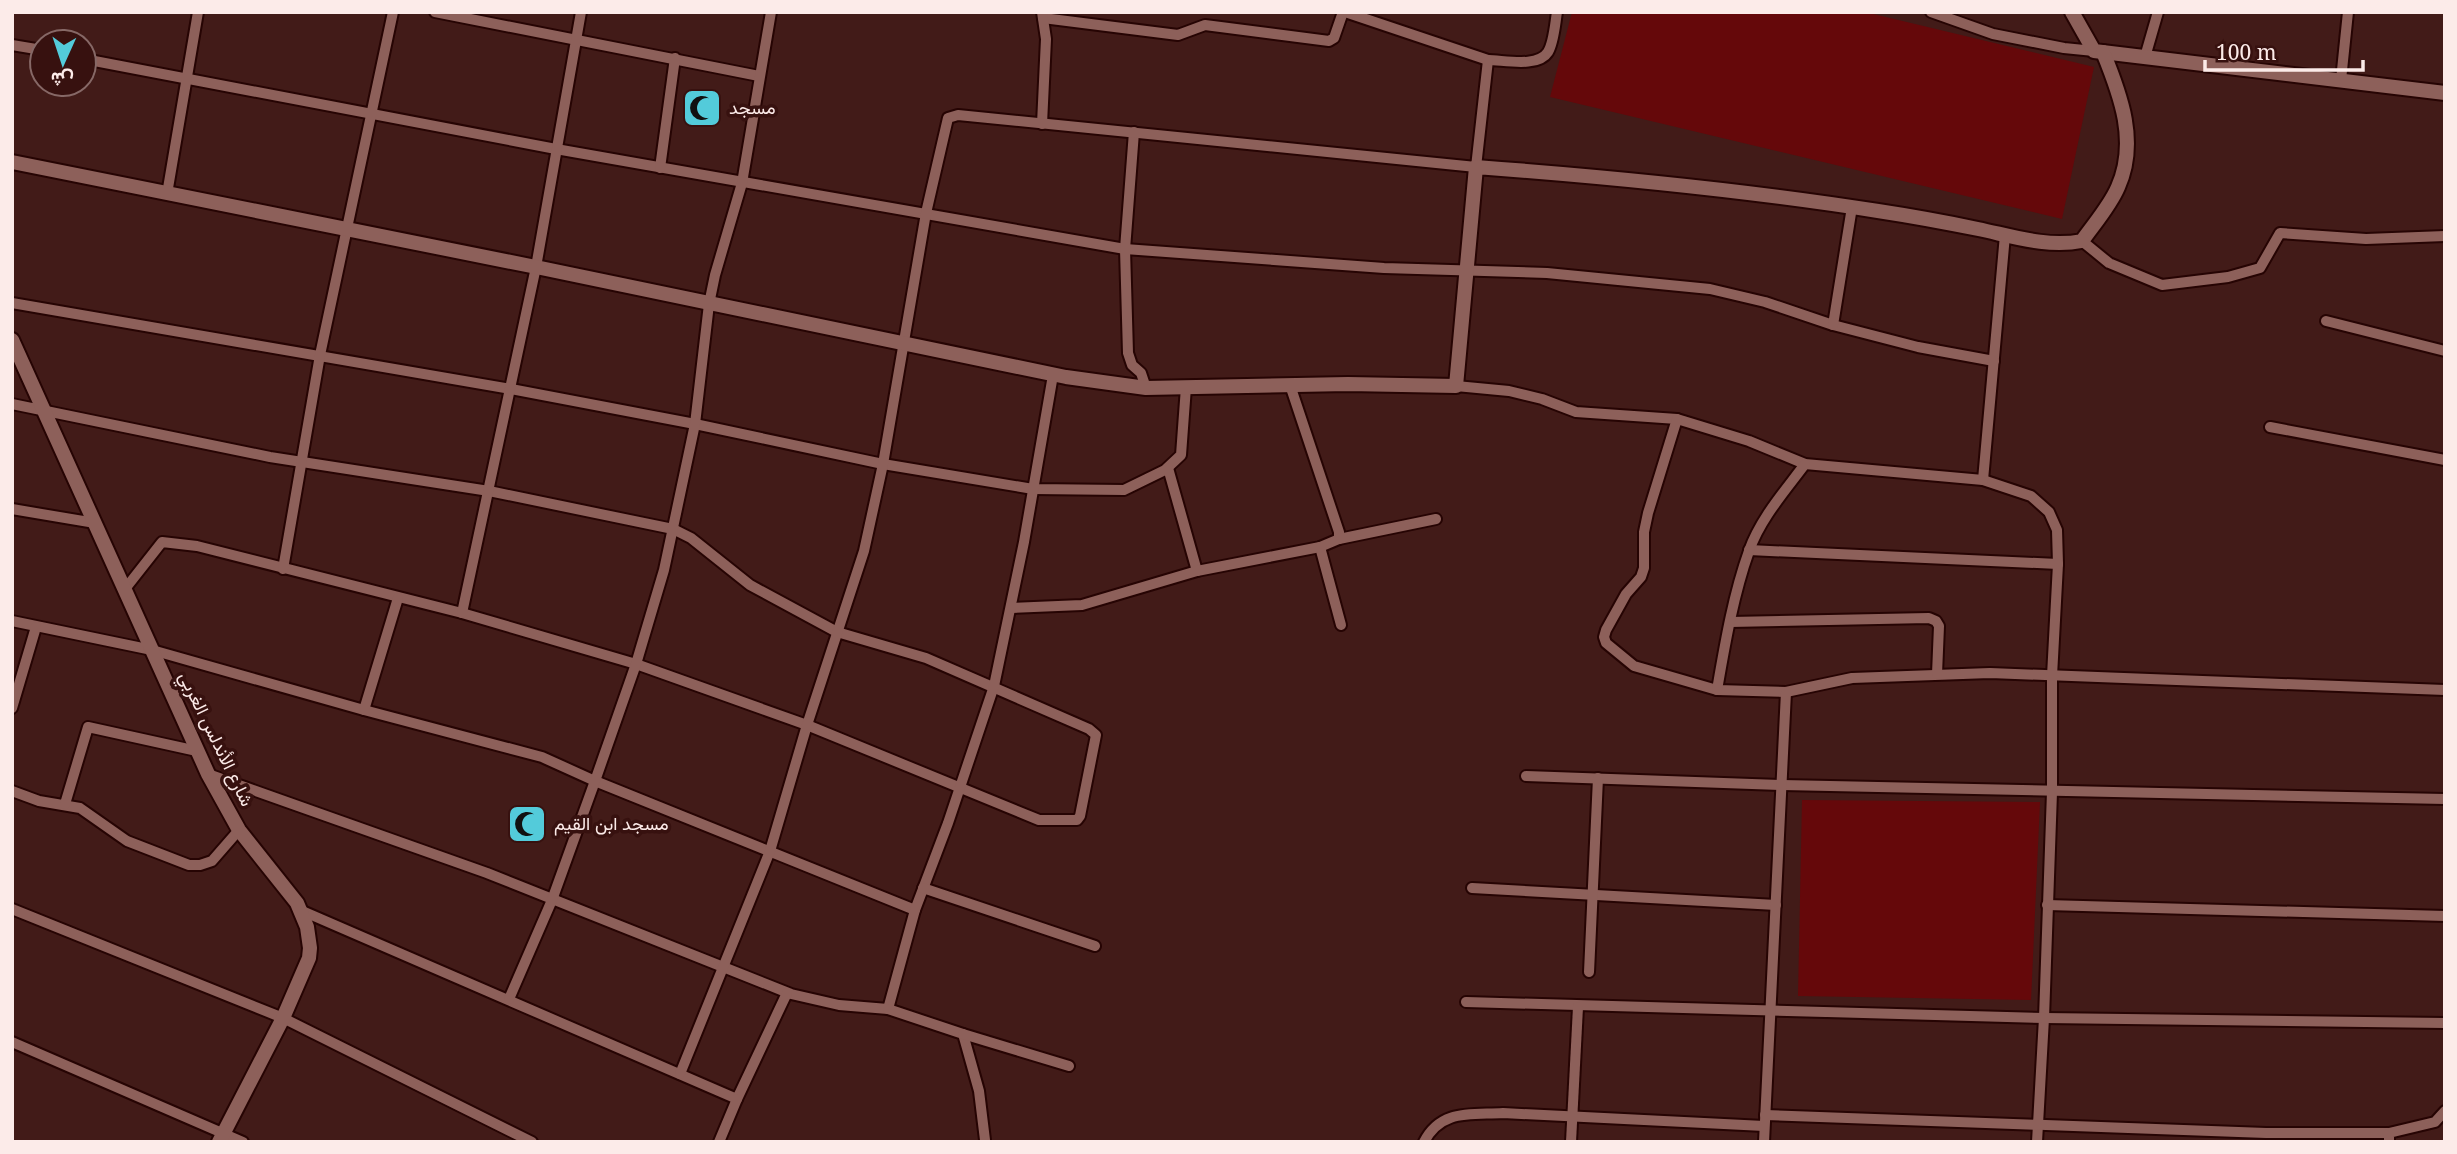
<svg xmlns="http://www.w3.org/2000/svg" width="2457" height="1154" font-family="'Noto Serif',Vazirmatn,serif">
<rect width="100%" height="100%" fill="#421b18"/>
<!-- green -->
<g fill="#65080a">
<path d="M1572,12h293l229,55 -32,152 -512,-122z"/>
<path d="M1802,800l238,2 -9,198 -233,-4z"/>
</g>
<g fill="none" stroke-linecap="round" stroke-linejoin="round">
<defs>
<g id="minor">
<path d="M435,12l324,64"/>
<path d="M1931,12l62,22 71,14 30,3"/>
<path d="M1043,18l135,17 27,-10 124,16 5,-3 9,-26"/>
<path d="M12,45l30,5"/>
<path d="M2145,57l13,-45"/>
<path d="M84,59l472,90 569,100 259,19 163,5 163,16 55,13 68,23 85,22 76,14"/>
<path d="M1488,60c16,0 50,8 60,-8 6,-10 7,-28 9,-40"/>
<path d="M2341,80l7,-68"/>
<path d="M1042,124l4,-85 -4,-27"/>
<path d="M1134,132l-9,117 3,104 4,12 9,8 5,15"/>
<path d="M660,168l15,-110"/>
<path d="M167,194l31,-182"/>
<path d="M2082,241l27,22 53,22 66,-8 32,-9 20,-35 86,6 79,-3"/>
<path d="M12,303l499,86 184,35 188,40 150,25 91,1 41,-20 16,-15 5,-68"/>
<path d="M2326,321l119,30"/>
<path d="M1833,325l19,-118"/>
<path d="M1290,385l49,147v7"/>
<path d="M1456,386l53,5 33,8 34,13 101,7 72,22 56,23 178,16 48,16 18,16 8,18 1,34 -6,112v116l-8,226 -7,124"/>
<path d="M12,404l258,53 219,34 184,38 18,9 59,47 87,47 89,26 163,71 7,6 -16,81 -3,4h-38l-232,-95 -171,-61 -174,-51 -265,-67 -35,-4 -37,47"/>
<path d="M1677,419l-29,94 -4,19v36l-3,9 -15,17 -20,36 -2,7 2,6 28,23 83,24 36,1 33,1 66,-14 138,-5 455,17"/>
<path d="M2270,427l175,33"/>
<path d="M1168,468l29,103"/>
<path d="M1983,480l22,-245"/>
<path d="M12,509l83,14"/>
<path d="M1320,547l21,78"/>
<path d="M1749,550l309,14"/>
<path d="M283,569l37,-214 73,-343"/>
<path d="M1011,608l71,-3 115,-34 123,-24 19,-8 97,-20"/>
<path d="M462,613l74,-346 45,-255"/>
<path d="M12,621l140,29 212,60 178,47 53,24 320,129"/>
<path d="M1730,622l199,-4 7,3 3,5 -2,48"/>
<path d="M1717,690c8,-46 16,-94 32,-139 11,-32 36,-60 56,-87"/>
<path d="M12,708l24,-81"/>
<path d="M364,710l34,-112"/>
<path d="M208,774l279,99 304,121 48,11 49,4 27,-99 33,-87 46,-137 30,-144 29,-167"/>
<path d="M1526,776l256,9 663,14"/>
<path d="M12,791l27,10 41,7 47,33 62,24h11l12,-4 27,-31"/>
<path d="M65,804l23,-77 109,24"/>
<path d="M923,888l172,58"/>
<path d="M1472,888l304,17"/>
<path d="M2047,905l398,11"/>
<path d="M12,909l271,109 249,124"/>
<path d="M300,910l437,189 50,-106"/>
<path d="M1589,972l9,-194"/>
<path d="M509,999l43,-99 43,-119 41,-117 28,-94 31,-146 14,-120 6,-29 27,-92 29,-171"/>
<path d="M1466,1002l578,16 401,5"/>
<path d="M888,1009l75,25 16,57 6,49"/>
<path d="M963,1034l106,32"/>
<path d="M12,1042l231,100"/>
<path d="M680,1074l90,-223 37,-126 57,-174 19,-87 43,-251 22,-95 10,-3 518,52 12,-107 -143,-48"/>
<path d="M1765,1115l501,18h123"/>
<path d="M719,1142l18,-43"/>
<path d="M1424,1142c17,-33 46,-27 79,-29l261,13"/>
<path d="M1571,1142l7,-135"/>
<path d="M1764,1142l22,-450"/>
<path d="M2389,1142v-9l46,-11 10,-11"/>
</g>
<g id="tertiary">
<path d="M2072,12l22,39 351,42"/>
<path d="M12,162l524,105 530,110 80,11 202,-4 108,2 20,-219c134,10 269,23 402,44 33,5 66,11 100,18 34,7 69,19 104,12 12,-17 28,-35 36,-54 20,-45 3,-91 -15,-135"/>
<path d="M12,340l196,434 31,56 58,73 10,24 3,21 -1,10 -26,60 -64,124"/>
</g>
</defs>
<!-- minor casing -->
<use href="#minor" stroke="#260403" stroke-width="14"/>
<!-- tertiary casing -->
<use href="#tertiary" stroke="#260403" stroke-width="18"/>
<!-- minor -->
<use href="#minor" stroke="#8d605a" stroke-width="10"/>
<!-- tertiary -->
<use href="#tertiary" stroke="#8d605a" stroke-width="14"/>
</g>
<!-- icons -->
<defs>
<symbol id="mosque-square" viewBox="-11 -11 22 22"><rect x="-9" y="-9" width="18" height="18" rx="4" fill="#53cbda" stroke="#37110f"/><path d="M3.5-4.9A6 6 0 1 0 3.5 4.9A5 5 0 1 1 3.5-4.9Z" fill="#111"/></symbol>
</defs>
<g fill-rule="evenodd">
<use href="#mosque-square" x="680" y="86" width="44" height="44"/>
<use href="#mosque-square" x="505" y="802" width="44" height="44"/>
</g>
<g text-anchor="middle" stroke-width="7" stroke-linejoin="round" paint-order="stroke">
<!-- poi labels -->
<g font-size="18" fill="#fcebe9" stroke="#37110f" text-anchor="start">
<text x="729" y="114">مسجد</text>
<text x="554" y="830">مسجد ابن القيم</text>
</g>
<!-- street labels -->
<g font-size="18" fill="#fcebe9" stroke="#37110f">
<text transform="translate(216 739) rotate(64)" y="6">شارع الأندلس الغربي</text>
</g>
</g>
<!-- border -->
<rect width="2457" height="1154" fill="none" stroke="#fcebe9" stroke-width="28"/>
<!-- north arrow -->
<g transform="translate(63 63) rotate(183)"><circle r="33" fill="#37110f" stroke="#866866" stroke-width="2"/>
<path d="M0-5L12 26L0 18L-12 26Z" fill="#53cbda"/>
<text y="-10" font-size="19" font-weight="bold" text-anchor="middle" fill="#fcebe9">ش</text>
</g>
<!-- scale -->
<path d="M2205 60v10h158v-10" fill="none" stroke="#fcebe9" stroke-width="3.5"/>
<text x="2216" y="60" font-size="21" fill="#fcebe9" stroke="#37110f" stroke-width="5" paint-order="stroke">100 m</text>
</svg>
